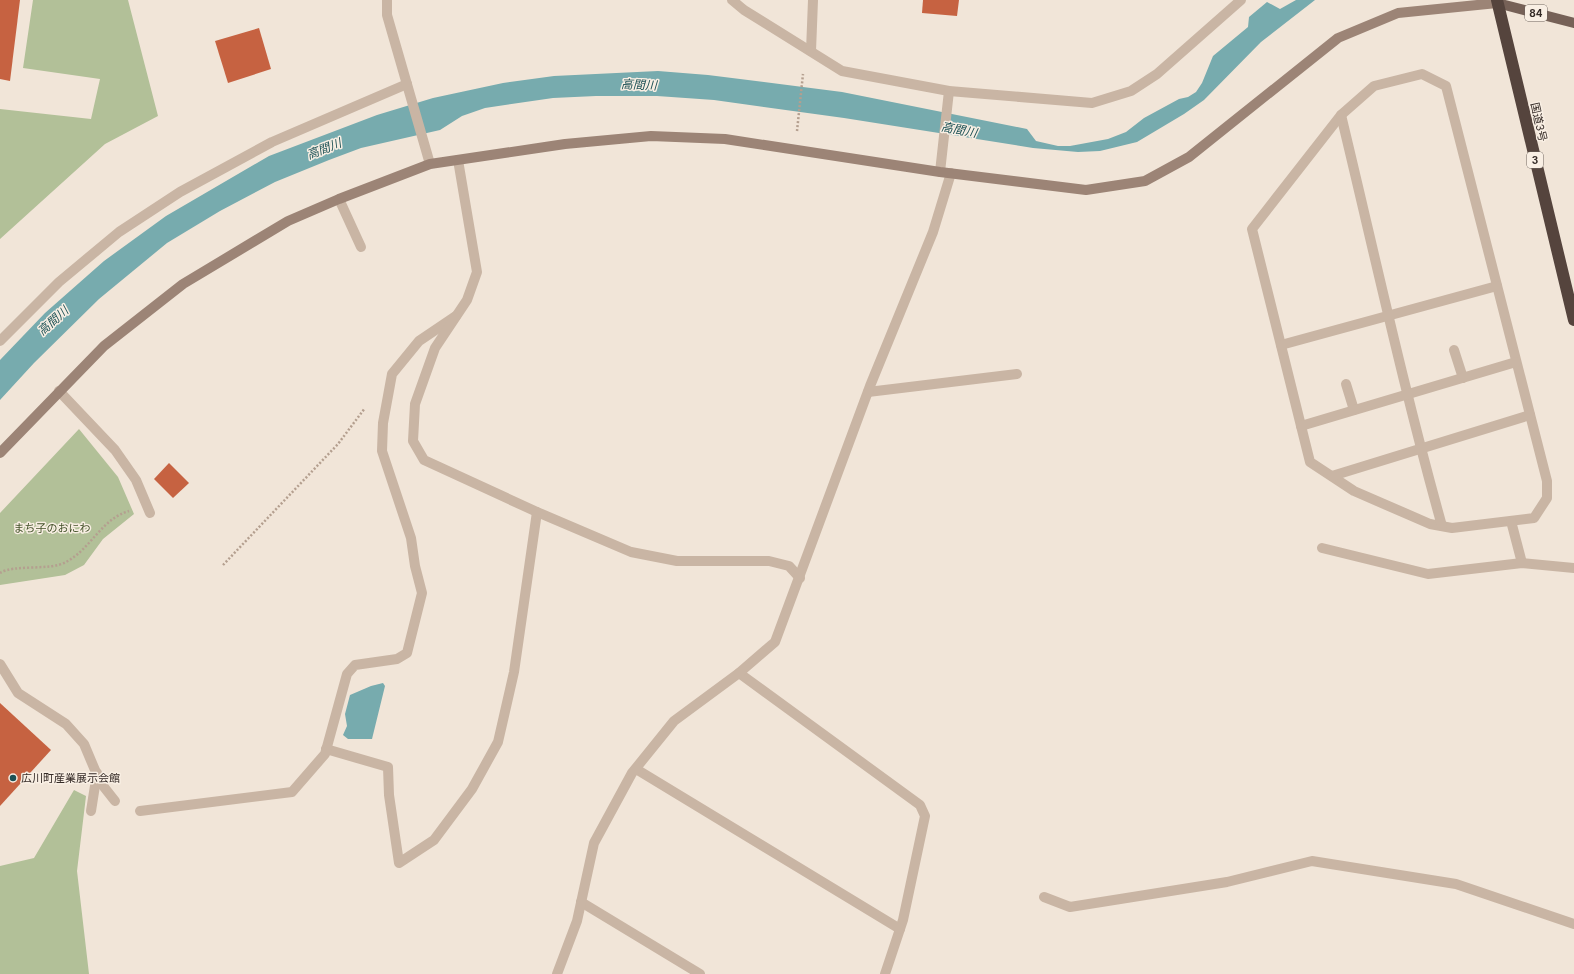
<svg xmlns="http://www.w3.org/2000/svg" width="1574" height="974" font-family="Inter,'Noto Sans JP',sans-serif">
<rect width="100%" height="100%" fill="#f1e5d8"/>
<!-- green -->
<g fill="#b2c098">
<path d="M33,0h95l30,116 -53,28 -105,95v-130l91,10 9,-40 -77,-11z"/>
<path d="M79,429l39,48 16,37 -31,25 -19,26 -19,10 -65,10v-72z"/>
<path d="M74,790l12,6 -9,75 12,103h-89v-108l34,-8z"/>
</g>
<!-- water -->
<g fill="#77abae">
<path d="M1296,0h19l-54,42 -57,58 -20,14 -47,28 -37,9 -22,1 -45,-4 -189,-30 -130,-18 -57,-4h-61l-43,2 -68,10 -23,8 -22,14 -79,18 -32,12 -54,22 -55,29 -53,32 -68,56 -65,64 -34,37v-40l45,-47 59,-52 62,-45 103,-60 108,-41 56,-17 70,-15 51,-7 104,-5 50,4 134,17 185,37 9,12 22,5h12l38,-7 18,-7 18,-14 35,-19 9,-2 8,-5 6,-9 11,-27 35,-29 1,-10 18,-15 13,7z"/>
<path d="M383,683l2,3 -13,53h-24l-5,-4 4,-9 -2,-12 5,-19 21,-9z"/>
</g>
<!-- building -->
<g fill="#c66241">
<path d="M0,0h20l-10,81 -10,-2z"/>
<path d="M923,0h36l-2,16 -35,-3z"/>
<path d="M259,28l12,41 -43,14 -13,-42z"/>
<path d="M169,463l20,20 -16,15 -19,-19z"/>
<path d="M0,703l51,47 -51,56z"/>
</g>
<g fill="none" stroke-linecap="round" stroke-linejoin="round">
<!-- path -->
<g stroke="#b49f8f" stroke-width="2.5" stroke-dasharray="2 2" stroke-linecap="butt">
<path d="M797,131l6,-57"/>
<path d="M223,565l115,-121 27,-36"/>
<path d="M0,573c14,-9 50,-2 66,-11 25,-13 35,-43 63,-51"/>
</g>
<!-- lane -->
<g stroke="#c9b5a4" stroke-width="10">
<path d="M1422,74l24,12 101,395v17l-13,20 -82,10 -22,-4 -76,-33 -44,-29 -58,-233 89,-114 33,-29z"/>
<path d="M1341,115c33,137 63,275 101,411"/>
<path d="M339,199l22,48"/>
<path d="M0,341l59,-59 60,-50 61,-40 92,-50 135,-58"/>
<path d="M1281,345l216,-59"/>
<path d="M1454,350l9,28"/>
<path d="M1346,384l8,26"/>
<path d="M59,391l56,59 21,30 14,33"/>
<path d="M868,392l149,-18"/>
<path d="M1301,426l215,-64"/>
<path d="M1332,476l198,-61"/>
<path d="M1511,521l11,42"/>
<path d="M1322,548l106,26 94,-11 52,5"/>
<path d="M0,664l18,29 48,31 18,20 16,38 15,19"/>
<path d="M326,749l62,18 1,28 10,68 35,-23 38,-51 26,-47 16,-70 23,-160"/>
<path d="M91,811l6,-38"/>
<path d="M140,811l152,-19 33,-38 22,-80 8,-9 42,-6 10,-6 15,-60 -7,-27 -4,-28 -29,-87 1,-28 9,-49 27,-33 37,-25"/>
</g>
<!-- street -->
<g stroke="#c9b5a4" stroke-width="10">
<path d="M387,0v15l43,149"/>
<path d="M732,0l12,10 98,61 107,20 143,12 39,-12 26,-17 84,-74"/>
<path d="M811,51l2,-51"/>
<path d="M458,160l19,112 -10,28 -32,48 -20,56 -2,37 11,19 113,52 94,40 46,9h92l20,5 11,12"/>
<path d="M940,172l9,-81"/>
<path d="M739,673l181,132 5,11 -22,104 -18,54"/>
<path d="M636,769l264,160"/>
<path d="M1044,897l26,10 157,-25 85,-21 144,23 118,40"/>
<path d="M581,902l119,72"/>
<path d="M557,974l20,-53 17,-78 38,-70 42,-52 65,-48 36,-31 95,-256 63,-154 18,-59"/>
</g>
<!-- secondary -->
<path stroke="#9c8476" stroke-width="10" d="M0,453l104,-107 79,-62 105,-63 51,-22 91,-35 135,-20 86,-8 74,3 215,33 146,18 59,-9 44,-24 149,-119 60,-25 99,-10"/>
<!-- primary -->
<path stroke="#766157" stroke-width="10" d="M1497,3l77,20"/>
<!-- highway -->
<path stroke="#55443d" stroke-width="12" d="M1497,0l77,320"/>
</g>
<!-- markers -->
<circle fill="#1c5155" stroke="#f9efe4" stroke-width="1.5" cx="13" cy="778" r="4"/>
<g text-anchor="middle" stroke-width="3" stroke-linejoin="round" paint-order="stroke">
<!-- shield labels -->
<g fill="#f9efe4" stroke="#6f655f" stroke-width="1">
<rect x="1525" y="5" width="22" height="16" rx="3"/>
<rect x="1527" y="152" width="16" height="16" rx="3"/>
</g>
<g font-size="10" font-weight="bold" fill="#342a26">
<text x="1536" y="17">84</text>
<text x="1535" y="164">3</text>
</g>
<!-- street labels -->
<g font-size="11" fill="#342a26" stroke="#f9efe4">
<text transform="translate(1539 122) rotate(77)" y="4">国道3号</text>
</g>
<!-- park labels -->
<g font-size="11" fill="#43522a" stroke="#f9efe4">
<text x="52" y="532">まち子のおにわ</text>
</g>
<!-- poi labels -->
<g font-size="11" fill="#342a26" stroke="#f9efe4" text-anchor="start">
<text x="21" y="782">広川町産業展示会館</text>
</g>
<!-- water labels -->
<g font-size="12" font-style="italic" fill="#1c5155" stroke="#f9efe4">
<text transform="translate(639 85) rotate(2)" y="4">高間川</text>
<text transform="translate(959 130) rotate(11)" y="4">高間川</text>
<text transform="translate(324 149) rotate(-21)" y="4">高間川</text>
<text transform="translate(53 321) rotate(-42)" y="4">高間川</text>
</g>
</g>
</svg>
